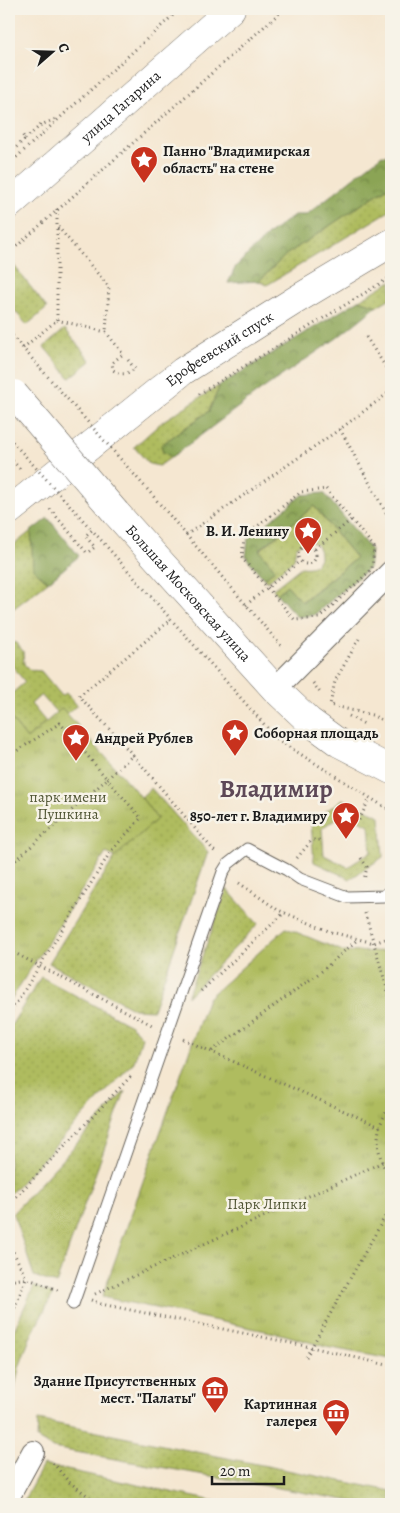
<svg xmlns="http://www.w3.org/2000/svg" width="400" height="1513" font-family="Alegreya,serif">
<defs>
<pattern id="grass-dots" width="8" height="8" patternUnits="userSpaceOnUse" patternTransform="scale(1.25)"><rect width="8" height="8" fill="#afbc5e"/><path d="M2 2h.1M6 6h.1" fill="none" stroke="#96a151" stroke-width="1.8" stroke-linecap="round"/></pattern>
<pattern id="forest-crowns" width="20" height="18" patternUnits="userSpaceOnUse" patternTransform="scale(1.25)"><rect width="20" height="18" fill="#8ba455"/><path d="M2 6a3 3 0 1 1 6 0M12 15a3 3 0 1 1 6 0" fill="none" stroke="#718546"/></pattern>
<pattern id="park-tufts" width="24" height="20" patternUnits="userSpaceOnUse" patternTransform="scale(1.25)"><rect width="24" height="20" fill="#afbc5e"/><path d="M3 7l-1-3M5 7V3M7 7l1-3M15 17l-1-3M17 17v-4M19 17l1-3" fill="none" stroke="#96a151"/></pattern>
</defs>
<rect width="100%" height="100%" fill="#f7f3e8"/>
<filter id="ink" filterUnits="userSpaceOnUse"><feTurbulence type="fractalNoise" baseFrequency=".02" numOctaves="2"/><feDisplacementMap in="SourceGraphic" scale="10" xChannelSelector="R" yChannelSelector="G"/><feConvolveMatrix kernelMatrix="1 2 1 2 8 2 1 2 1" color-interpolation-filters="sRGB"/></filter>
<filter id="wash" filterUnits="userSpaceOnUse"><feTurbulence type="fractalNoise" baseFrequency=".0096" numOctaves="4" result="noise"/><feDisplacementMap in="SourceGraphic" scale="20" xChannelSelector="R" yChannelSelector="G"/><feGaussianBlur stdDeviation="1.12" result="paint"/><feColorMatrix in="noise" values="0 0 0 0 0 0 0 0 0 0 0 0 0 0 0 0 0 1.4 0 .05"/><feComposite in="paint" operator="in"/></filter>
<g filter="url(#wash)">
<rect width="100%" height="100%" fill="#f5e7d1"/>
<!-- grass -->
<g fill="url(#grass-dots)" stroke="#666c3d" fill-rule="evenodd">
<path d="M391,185v25l-124,75 -8,-4 28,-27z"/>
<path d="M12,263l35,45 -20,17 -18,-21v-38z"/>
<path d="M391,281v17l-14,8 -18,-6z"/>
<path d="M65,329l26,32 -21,17 -26,-31z"/>
<path d="M220,385l-11,26 -48,34 2,7 9,5 -13,9 -10,-2 -15,-17 29,-26z"/>
<path d="M314,506l42,52 -55,44 -14,-17 -10,9 -4,-5 28,-22c9,1 15,0 19,-9 1,-16 -12,-21 -24,-11l-2,12 -27,23 -3,-3 11,-10 -16,-18z"/>
<path d="M31,531l3,38 14,13 -39,30v-63z"/>
<path d="M9,642l7,1 7,8 1,13 6,6 11,1 21,25 4,-3 11,12 -10,9 -5,-6 -5,5 -16,-18 -10,9 15,18 -19,17 -18,-23v-20l16,-14 -16,-20z"/>
<path d="M151,788l57,64 -55,158 -19,-1 -85,-46 66,-106 42,-38 -16,-22z"/>
<path d="M343,799l37,17 3,41 -33,22 -36,-17 -3,-40zM344,813l25,12 2,27 -23,15 -24,-12 -2,-27z"/>
<path d="M227,889l31,35 -71,73z"/>
<path d="M41,977l90,48 11,12 -8,25 -125,133v-166z"/>
<path d="M125,1091l-69,193 -22,-8 -21,-63z"/>
<path d="M34,1286l19,8 -23,44 -11,30 -10,50v-77z"/>
<path d="M38,1420l353,71v13h-23l-315,-56 -16,-9z"/>
<path d="M43,1465l185,39h-206z"/>
</g>
<!-- forest -->
<g fill="url(#forest-crowns)" stroke="#546038">
<path d="M382,155l9,1v29l-104,69 -28,27 -31,2 8,-17 33,-32 25,-19h12z"/>
<path d="M359,300l18,6 -40,32 -76,52 -89,67 -9,-5 -2,-7 48,-34 11,-26z"/>
<path d="M324,493l47,57 -2,18 -55,47 -17,2 -20,-23 10,-9 15,17 54,-44 -42,-52 -55,44 16,19 -11,10 -18,-22 2,-18 54,-44z"/>
<path d="M48,518l31,38 -31,26 -15,-13 -2,-38z"/>
</g>
<!-- park -->
<g fill="url(#park-tufts)" stroke="#666c3d">
<path d="M62,708l79,89 16,22 -42,38 -9,-4 -97,149v-286l18,23z"/>
<path d="M286,928l59,24 44,-1 2,-2v410l-65,-12 -41,-12 -183,-38 106,-299z"/>
</g>
</g>
<g filter="url(#ink)">
<g fill="none" stroke-linecap="round" stroke-linejoin="round">
<defs>
<path id="service" d="M73,1304l150,-432 5,-8 19,-15 40,21 13,9 47,18 37,-1 7,-6"/>
<g id="minor">
<path d="M275,689l116,-117"/>
<path d="M9,1496l24,-44"/>
</g>
<g id="primary">
<path id="s1" d="M9,205l222,-196"/>
<path id="s2" d="M9,511l174,-140 111,-70 97,-58"/>
<path id="s3" d="M116,513l159,176 34,32 30,22 52,27"/>
</g>
</defs>
<!-- service casing -->
<use href="#service" stroke="#68635b" stroke-width="13"/>
<!-- minor casing -->
<use href="#minor" stroke="#68635b" stroke-width="24"/>
<!-- primary casing -->
<use href="#primary" stroke="#68635b" stroke-width="29"/>
<!-- path -->
<g stroke="#68635b" stroke-width="3" stroke-dasharray="1 4" stroke-linecap="butt">
<path d="M25,139l16,-14 17,-7"/>
<path d="M9,154l16,-15 -3,-5"/>
<path d="M9,164l171,-155"/>
<path d="M58,227l51,60 -3,45"/>
<path d="M9,253l275,-244"/>
<path d="M57,320l49,12 17,22 -11,9 1,7c9,6 14,4 22,-1"/>
<path d="M57,320v-111"/>
<path d="M9,332l32,37"/>
<path d="M366,337l25,38"/>
<path d="M23,348l34,-28"/>
<path d="M128,360l7,9"/>
<path d="M199,394l192,-117"/>
<path d="M340,429l51,93"/>
<path d="M9,457l11,12"/>
<path d="M147,489l136,159"/>
<path d="M326,489l48,58 -2,22 -53,49 -24,2 -53,-62 2,-21 57,-45z"/>
<path d="M50,509l37,44 8,-6 -10,-11 7,-6 186,210 113,71"/>
<path d="M186,535l154,-106 51,-38"/>
<circle cx="307" cy="555" r="9"/>
<path d="M315,549l36,-29"/>
<path d="M246,605l54,-44"/>
<path d="M359,639l-24,42 -5,24 42,10 19,10"/>
<path d="M313,683l8,11"/>
<path d="M349,716l17,9"/>
<path d="M133,755l-54,-59 92,-76"/>
<path d="M9,756l51,-33 47,56 -98,87"/>
<path d="M359,820l11,-22"/>
<path d="M297,858l15,-18h11"/>
<path d="M361,858l6,9 -3,13"/>
<path d="M239,883l39,27 53,22 43,11 17,-6"/>
<path d="M365,913l26,89"/>
<path d="M9,950l143,75"/>
<path d="M201,991l84,-79"/>
<path d="M9,1015l102,-164 30,-33 -34,-39 26,-24 82,97 -1,1"/>
<path d="M183,1039l197,88"/>
<path d="M212,1051l110,-80 36,-32"/>
<path d="M391,1104c-4,7 -9,15 -11,22 -5,16 0,39 11,51"/>
<path d="M9,1204l124,-130"/>
<path d="M9,1243l17,35 -17,45"/>
<path d="M9,1281l17,-3 34,13"/>
<path d="M95,1294l288,-132"/>
<path d="M91,1300l10,4 210,43 80,19"/>
<path d="M306,1357l85,-151"/>
<path d="M53,1463l16,19 30,22"/>
</g>
<!-- service -->
<use href="#service" stroke="#fff" stroke-width="11"/>
<!-- minor -->
<use href="#minor" stroke="#fff" stroke-width="22"/>
<!-- primary -->
<use href="#primary" stroke="#fff" stroke-width="28"/>
<defs>
<path id="primary-bridge" d="M14,394l102,119"/>
</defs>
<!-- primary-bridge casing -->
<use href="#primary-bridge" stroke="#68635b" stroke-width="29" stroke-linecap="butt"/>
<!-- path-bridge -->
<g stroke="#68635b" stroke-width="3" stroke-dasharray="1 4" stroke-linecap="butt">
<path d="M41,369l106,120"/>
<path d="M9,438l83,92"/>
</g>
<!-- primary-bridge -->
<use href="#primary-bridge" stroke="#fff" stroke-width="28"/>
</g>
</g>
<!-- icons -->
<defs>
<symbol id="sight-pin" viewBox="-11 -11 22 30"><path d="M0 17L-7.5 6A9.5 9.5 0 1 1 7.5 6Z" fill="#c8321e" stroke="#f7f3e8"/><path d="M0-6L1.8-2.2L6-1.7L2.9 1.2L3.7 5.4L0 3.3L-3.7 5.4L-2.9 1.2L-6-1.7L-1.8-2.2Z" fill="#fff"/></symbol>
<symbol id="museum-pin" viewBox="-11 -11 22 30"><path d="M0 17L-7.5 6A9.5 9.5 0 1 1 7.5 6Z" fill="#c8321e" stroke="#f7f3e8"/><path d="M0-6L6-3V-2H-6V-3ZM-5-1h2V3h-2ZM-1-1h2V3h-2ZM3-1h2V3H3ZM-6 4H6V6H-6Z" fill="#fff"/></symbol>
</defs>
<g fill-rule="evenodd">
<use href="#sight-pin" x="128" y="144" width="32" height="43"/>
<use href="#sight-pin" x="292" y="515" width="32" height="43"/>
<use href="#sight-pin" x="219" y="717" width="32" height="43"/>
<use href="#sight-pin" x="60" y="722" width="32" height="43"/>
<use href="#sight-pin" x="330" y="800" width="32" height="43"/>
<use href="#museum-pin" x="199" y="1374" width="32" height="43"/>
<use href="#museum-pin" x="320" y="1397" width="32" height="43"/>
</g>
<g text-anchor="middle" stroke-width="5" stroke-linejoin="round" paint-order="stroke">
<!-- street labels -->
<g font-size="15" fill="#1c1c1c" stroke="#f7f3e8">
<text dy="5" stroke="none"><textPath href="#s1" startOffset="149">улица Гагарина</textPath></text>
<text dy="5" stroke="none"><textPath href="#s2" startOffset="266">Ерофеевский спуск</textPath></text>
<text dy="5" stroke="none"><textPath href="#s3" startOffset="108">Большая Московская улица</textPath></text>
</g>
<!-- poi labels -->
<g font-size="15" font-weight="bold" fill="#1c1c1c" stroke="#f7f3e8" text-anchor="end">
<text x="163" y="156" text-anchor="start">Панно "Владимирская<tspan x="163" dy="17">область" на стене</tspan></text>
<text x="289" y="536">В. И. Ленину</text>
<text x="254" y="738" text-anchor="start">Соборная площадь</text>
<text x="95" y="743" text-anchor="start">Андрей Рублев</text>
<text x="327" y="821">850-лет г. Владимиру</text>
<text x="196" y="1386">Здание Присутственных<tspan x="196" dy="17">мест. "Палаты"</tspan></text>
<text x="317" y="1409">Картинная<tspan x="317" dy="17">галерея</tspan></text>
</g>
<!-- park labels -->
<g font-size="15" fill="#4f5433" stroke="#f7f3e8">
<text x="68" y="802">парк имени<tspan x="68" dy="17">Пушкина</tspan></text>
<text x="267" y="1209">Парк Липки</text>
</g>
<!-- town labels -->
<g font-size="25" font-weight="bold" fill="#5d4857" stroke="#f7f3e8">
<text x="276" y="797">Владимир</text>
</g>
</g>
<!-- margin -->
<rect width="400" height="1513" fill="none" stroke="#f7f3e8" stroke-width="30"/>
<!-- north arrow -->
<g transform="translate(52 52) rotate(70)" stroke="#f7f3e8" stroke-width="4" paint-order="stroke">
<path d="M0-4L9 19L0 12L-9 19Z" fill="#1c1c1c"/>
<text y="-8" font-size="14" font-weight="bold" text-anchor="middle" fill="#1c1c1c">С</text>
</g>
<!-- scale -->
<path d="M212 1476v8h72v-8" fill="none" stroke="#1c1c1c" stroke-width="2.5"/>
<text x="220" y="1476" font-size="15" fill="#1c1c1c" stroke="#f7f3e8" stroke-width="4" paint-order="stroke">20 m</text>
</svg>
